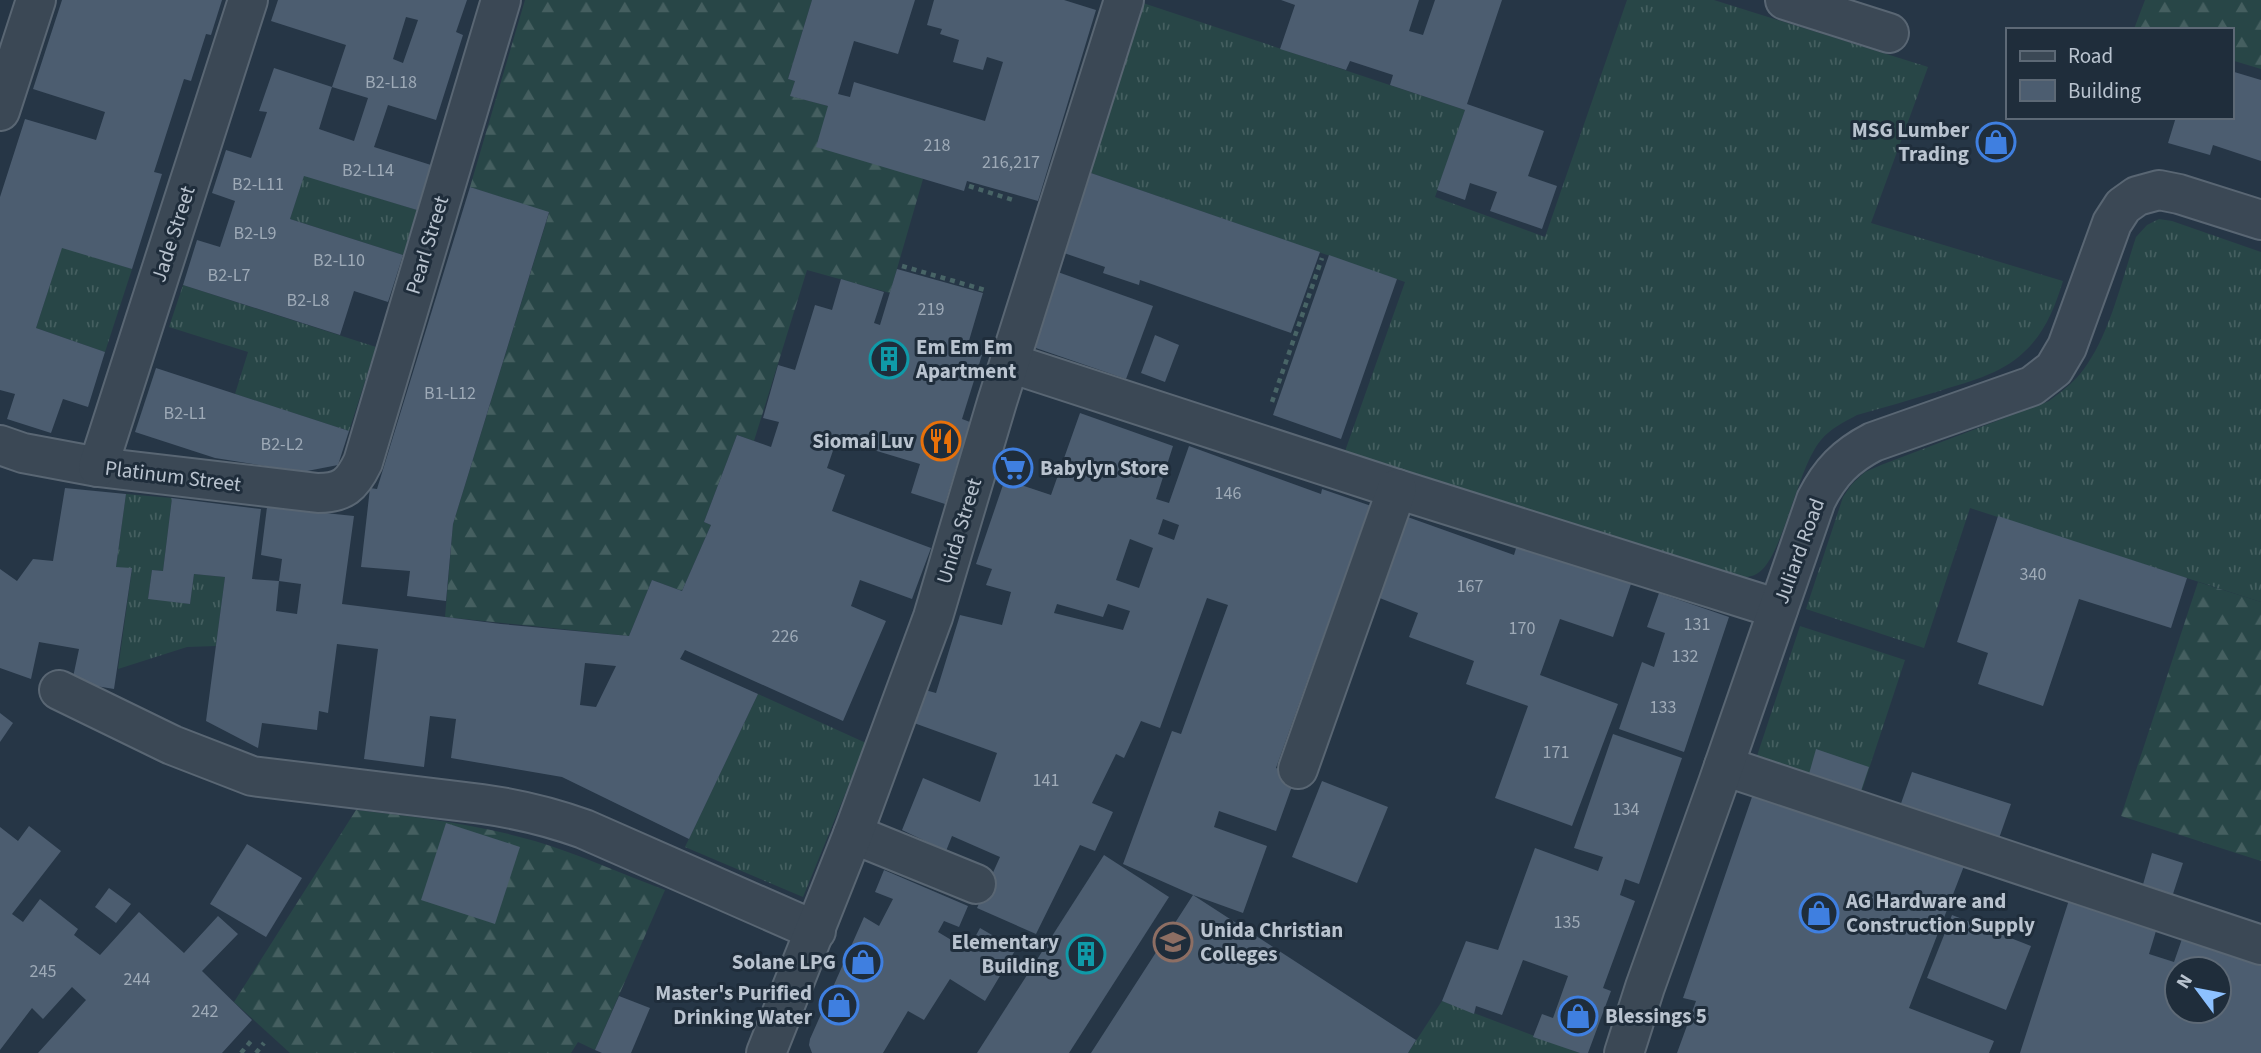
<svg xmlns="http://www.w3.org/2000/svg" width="2261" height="1053" font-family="'Source Sans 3',sans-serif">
<defs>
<pattern id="grass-tufts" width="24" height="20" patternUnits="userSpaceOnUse" patternTransform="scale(1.75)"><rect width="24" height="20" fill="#284647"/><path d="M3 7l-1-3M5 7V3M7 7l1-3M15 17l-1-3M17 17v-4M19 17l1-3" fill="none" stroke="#455f60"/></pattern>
<pattern id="forest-firs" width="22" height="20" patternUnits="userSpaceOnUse" patternTransform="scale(1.75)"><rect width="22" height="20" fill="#284647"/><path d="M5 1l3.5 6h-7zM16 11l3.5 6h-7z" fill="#455f60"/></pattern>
</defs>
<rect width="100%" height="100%" fill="#263646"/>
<!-- grass -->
<g fill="url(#grass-tufts)">
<path d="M1627,0h87l214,67 -57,156 192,58c-8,26 -18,52 -39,71 -24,23 -57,30 -88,40 -27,8 -53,16 -79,23 -13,7 -27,14 -36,25 -24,28 -38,117 -63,133 -4,3 -11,4 -16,5l-398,-124 61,-172 -317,-110 55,-169 322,107 -30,87 110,40z"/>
<path d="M304,175l113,35 -14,45 -113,-36z"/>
<path d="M2159,219l13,2 89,31v350l-291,-94 -46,140 -118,-39 37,-112 9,-13 13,-12 16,-7 168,-64c15,-11 29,-22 39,-38 23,-34 35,-87 48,-126l11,-12z"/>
<path d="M62,247l70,22 -27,83 -69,-24z"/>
<path d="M183,285l193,62 -27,84 -114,-37 13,-42 -79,-25z"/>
<path d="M126,494l46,4 -9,73 -11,-1 -4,28 42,6 4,-30 31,3 -9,69 -29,1 -69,22 14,-100 -16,-2z"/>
<path d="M1800,626l105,34 -46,139 -105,-34z"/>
<path d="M758,694l108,49 -63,154 -118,-50z"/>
<path d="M1442,1001l138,52h-172z"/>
</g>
<!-- forest -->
<g fill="url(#forest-firs)">
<path d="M525,0h287l-24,79 7,2 -4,15 37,10 95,73 -33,114 -83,-23 -53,171 -17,-6 -33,87 7,3 -29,66 -30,-11 -23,56 -184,-19 8,-93 96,-311 -79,-26z"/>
<path d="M2145,0h116v69l-30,-9v-30l-97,-1z"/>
<path d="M2198,582l63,20v259l-140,-45z"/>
<path d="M356,810c61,7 120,14 179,31 44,13 87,33 130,49l-70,160 -17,-8 -7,11h-281l-56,-51z"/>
</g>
<!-- building -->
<g fill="#4c5d70" fill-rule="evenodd">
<path d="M62,0h160l-11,35 -5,-1 -15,47 -7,-2 -30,93 8,2 -30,95 -70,-21 -26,80 69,24 -17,55 -25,-8 -12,34 -44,-14 8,-25 -15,-4v-193l25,-78 71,21 9,-28 -72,-23z"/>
<path d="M278,0h189l-11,32 7,3 -27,85 -48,-15 -14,42 57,18 -14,45 -113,-34 -14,43 113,36 -15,47 -34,-11 -14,44 -157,-50 14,-45 23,7 15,-46 -23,-8 14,-43 25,8 16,-46 -8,-1 15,-43 58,19 -13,42 35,12 14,-43 -36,-11 14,-42 -75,-24zM406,17l12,3 -15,43 -10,-4z"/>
<path d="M812,0h103l-17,54 -44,-13 -16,53 12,3 4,-15 131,39 18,-59 -16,-5 -4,13 -30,-8 6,-22 -19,-6 2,-5 -15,-4 7,-25h130l32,10 -58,191 -71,-20 -3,10 -148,-44 12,-41 -38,-10 5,-15 -7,-2z"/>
<path d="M1281,0h138l-10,31 14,4 12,-35h67l-35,104 77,27 -16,45 29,10 -15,43 -52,-18 7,-19 -27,-9 -5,17 -28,-10 28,-80 -75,-25 3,-10 -43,-14 -4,9 -66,-21 15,-44z"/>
<path d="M2231,71l30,9v81l-48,-16 -3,10 -42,-12 8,-26h55z"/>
<path d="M1088,172l232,80 -29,81 -151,-53 -1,5 -36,-12 2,-6 -44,-15z"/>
<path d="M470,187l79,25 -96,312 -7,77 -39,-5 3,-25 -49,-4 9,-79 7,1z"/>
<path d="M1329,255l68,24 -56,160 -68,-24z"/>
<path d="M897,269l86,24 -17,58 16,4 -20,64 8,3 -25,82 -34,-11 9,-29 -83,-25 -10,29 18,7 -13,36 99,37 -19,51 -52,-19 -9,26 35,15 -43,100 -158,-71 -5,9 78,35 -69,145 -127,-62 -111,-19 5,-39 -26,-3 -6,51 -60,-8 14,-110 -41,-5 -9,69 -9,-2 -2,19 -55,-7 -4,25 -52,-27 19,-144 -31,-3 -4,30 -42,-5 4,-29 11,1 9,-73 89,11 -9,70 27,2 -3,30 21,3 4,-30 -22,-3 3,-22 -21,-4 6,-48 87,9 -12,88 159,20 128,12 23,-56 30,11 29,-66 -7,-3 33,-87 34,12 8,-25 -16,-4 15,-53 17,5 20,-65 17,5 9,-31 43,13 -10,31 6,2zM585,663l31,3 -20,41 -16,-2z"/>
<path d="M1055,271l98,35 -27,73 -96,-33z"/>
<path d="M1155,335l24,10 -14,37 -24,-9z"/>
<path d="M156,368l193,63 -11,34 -36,7 -87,-14 -80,-26z"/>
<path d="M1080,413l93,33 -17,53 13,4 20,-57 132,48 1,-5 58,20 -28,78 -10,-3 -66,184 20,7 -20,56 -57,-20 -5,16 53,19 -24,67 -50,-18 223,145 -8,13h-317l102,-158 -70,-31 49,-133 9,3 47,-129 -21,-7 -47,130 -19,-7 -17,37 -8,-4 -24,49 21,9 -18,39 -15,-6 -44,89 -59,-26 23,-51 -48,-21 -6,15 -44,-21 21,-52 57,24 17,-49 -83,-30 11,-33 11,3 24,-78 42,10 9,-33 -25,-7 6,-16 -16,-5 29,-85 -9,-3 8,-25 26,9 -9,25 30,10zM1163,519l16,6 -5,15 -16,-6zM1130,539l23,9 -14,40 -23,-8zM1057,604l46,13 5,-13 22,7 -7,19 -69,-17z"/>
<path d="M65,488l61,6 -10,73 16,1 -18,121 -42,-7 7,-33 -40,-7 -8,37 -31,-11v-99l17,12 16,-22 20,2z"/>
<path d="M1402,515l112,40 3,-10 114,39 -18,53 -53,-18 -20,56 78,29 -46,122 -77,-28 33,-92 -62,-22 8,-23 -65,-24 9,-24 -46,-18z"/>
<path d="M1998,516l189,62 -16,50 -92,-29 -36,107 -65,-22 10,-31 -31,-11z"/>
<path d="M1659,593l70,24 -45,135 -65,-23 23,-67 12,5 11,-34 -18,-6z"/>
<path d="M0,713l13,10 -13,19z"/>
<path d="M1613,734l69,24 -43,126 -14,-5 -5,16 15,6 -32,87 8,3 -23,62h-8l-47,-16 9,-23 11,4 15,-42 -45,-16 -21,55 -26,-9 -2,8 -32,-13 24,-60 32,9 37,-102 63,23 5,-14 -29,-9z"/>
<path d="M1816,749l53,18 -8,24 -52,-17z"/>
<path d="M1912,772l99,32 -14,40 -99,-32z"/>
<path d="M1322,781l66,26 -31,76 -65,-26z"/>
<path d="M1753,794l211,72 -55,142 85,33 -5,12h-312l19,-52 -13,-3z"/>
<path d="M446,823l74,24 -25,77 -74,-24z"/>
<path d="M29,826l32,25 -49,63 11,8 17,-23 38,30 -4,6 26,20 39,-43 45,41 34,-37 20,18 -36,37 50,49 -30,33h-184l48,-53 -14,-13 -29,32 -11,-11 -32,42v-223l18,14z"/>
<path d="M247,844l55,34 -36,59 -56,-33z"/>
<path d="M2152,853l31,10 -11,34 -30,-9z"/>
<path d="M1104,855l65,42 -100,156h-92z"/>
<path d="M884,870l84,36 -9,21 -15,-6 -6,11 30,18 12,-22 36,21 -31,52 -35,-22 -26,41 -16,-9 -25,42h-71l-3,-8 1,-6 54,-122 15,9 14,-27 -18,-7z"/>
<path d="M109,888l22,16 -15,19 -21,-16z"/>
<path d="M2069,900l87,31 -7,23 25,8 8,-23 79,26v88h-241zM2177,969h42v42h-42z"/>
<path d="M1952,915l79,31 -25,64 -79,-32z"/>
<path d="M619,996l31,12 -19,45h-29l-7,-3z"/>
</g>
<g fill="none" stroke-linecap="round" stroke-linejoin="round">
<defs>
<g id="minor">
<path d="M1785,0l104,33"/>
<path d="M0,111l36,-111"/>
<path d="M1010,363l387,126 381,120"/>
<path d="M0,445l23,8 75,14 220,26c25,0 34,-8 45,-31l138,-462"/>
<path d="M98,467l150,-467"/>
<path d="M59,690l113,55 80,31 230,28c36,5 69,13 102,25l232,102"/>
<path d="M1724,766l537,179"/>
<path d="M1298,769l99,-280"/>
<path d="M853,834l123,50"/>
<path d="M766,1053l87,-219 80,-217 64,-215 127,-402"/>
<path d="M1624,1053l21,-66 73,-204 98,-283c14,-28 30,-44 57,-58l159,-56 22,-17 13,-22 45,-124 11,-17 14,-10 22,-6 20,4 82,26"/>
</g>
</defs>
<!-- minor casing -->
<use href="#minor" stroke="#596673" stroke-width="42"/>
<!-- path -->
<g stroke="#486466" stroke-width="4.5" stroke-dasharray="5 5" stroke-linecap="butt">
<path d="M969,186l44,14"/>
<path d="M902,266l83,24"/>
<path d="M1272,402l50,-144"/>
<path d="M241,1053l10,-12"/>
<path d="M256,1053l8,-10"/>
</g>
<!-- minor -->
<use href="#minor" stroke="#3b4855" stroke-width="38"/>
</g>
<!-- icons -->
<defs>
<symbol id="shop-ring" viewBox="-11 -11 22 22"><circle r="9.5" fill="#1f2d3b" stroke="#3f7fe0" stroke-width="1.5"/><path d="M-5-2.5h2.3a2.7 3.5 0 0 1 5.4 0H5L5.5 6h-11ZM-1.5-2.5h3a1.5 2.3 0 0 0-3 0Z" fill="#3f7fe0"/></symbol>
<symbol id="building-ring" viewBox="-11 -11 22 22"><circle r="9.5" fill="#1f2d3b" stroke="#0f9aa8" stroke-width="1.5"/><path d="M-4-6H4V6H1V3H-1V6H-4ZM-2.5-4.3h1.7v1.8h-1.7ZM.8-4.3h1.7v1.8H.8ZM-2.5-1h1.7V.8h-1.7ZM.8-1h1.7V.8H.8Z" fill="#0f9aa8"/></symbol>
<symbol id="restaurant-ring" viewBox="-11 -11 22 22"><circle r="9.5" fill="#1f2d3b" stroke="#e8710a" stroke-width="1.5"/><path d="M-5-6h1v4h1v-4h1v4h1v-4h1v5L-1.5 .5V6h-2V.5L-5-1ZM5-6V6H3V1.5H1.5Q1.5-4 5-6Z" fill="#e8710a"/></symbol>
<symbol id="supermarket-ring" viewBox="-11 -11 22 22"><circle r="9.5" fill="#1f2d3b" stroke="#3f7fe0" stroke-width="1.5"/><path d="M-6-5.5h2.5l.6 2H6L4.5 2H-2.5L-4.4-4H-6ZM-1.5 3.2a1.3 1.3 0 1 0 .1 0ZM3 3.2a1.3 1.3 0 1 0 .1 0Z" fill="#3f7fe0"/></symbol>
<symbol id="university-ring" viewBox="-11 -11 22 22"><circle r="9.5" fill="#1f2d3b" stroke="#8d6e63" stroke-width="1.5"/><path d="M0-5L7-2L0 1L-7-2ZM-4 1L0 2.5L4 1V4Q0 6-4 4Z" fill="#8d6e63"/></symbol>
</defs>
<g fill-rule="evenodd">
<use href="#shop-ring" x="1974" y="120" width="44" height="44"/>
<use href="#building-ring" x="867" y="337" width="44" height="44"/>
<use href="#restaurant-ring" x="919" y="419" width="44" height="44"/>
<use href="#supermarket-ring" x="991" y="446" width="44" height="44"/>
<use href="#shop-ring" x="1797" y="891" width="44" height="44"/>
<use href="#university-ring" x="1151" y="920" width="44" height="44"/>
<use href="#building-ring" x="1064" y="932" width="44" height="44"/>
<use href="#shop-ring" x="841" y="940" width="44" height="44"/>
<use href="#shop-ring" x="817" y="983" width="44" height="44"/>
<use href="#shop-ring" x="1556" y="994" width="44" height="44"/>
</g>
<g text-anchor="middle" stroke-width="6" stroke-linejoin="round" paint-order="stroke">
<!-- number labels -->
<g font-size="18" fill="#9eaab7">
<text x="391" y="88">B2-L18</text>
<text x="937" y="151">218</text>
<text x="1011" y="168">216,217</text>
<text x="368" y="176">B2-L14</text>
<text x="258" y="190">B2-L11</text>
<text x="255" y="239">B2-L9</text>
<text x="339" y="266">B2-L10</text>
<text x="229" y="281">B2-L7</text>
<text x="308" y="306">B2-L8</text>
<text x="931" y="315">219</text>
<text x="450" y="399">B1-L12</text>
<text x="185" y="419">B2-L1</text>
<text x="282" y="450">B2-L2</text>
<text x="1228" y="499">146</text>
<text x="2033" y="580">340</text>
<text x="1470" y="592">167</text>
<text x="1697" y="630">131</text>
<text x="1522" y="634">170</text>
<text x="785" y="642">226</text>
<text x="1685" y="662">132</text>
<text x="1663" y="713">133</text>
<text x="1556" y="758">171</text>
<text x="1046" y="786">141</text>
<text x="1626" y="815">134</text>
<text x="1567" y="928">135</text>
<text x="43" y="977">245</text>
<text x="137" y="985">244</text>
<text x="205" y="1017">242</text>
</g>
<!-- poi labels -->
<g font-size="21" font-weight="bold" fill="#b9c3cf" stroke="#1f2d3b" text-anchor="end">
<text x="1969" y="137">MSG Lumber<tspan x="1969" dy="24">Trading</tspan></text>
<text x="916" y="354" text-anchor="start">Em Em Em<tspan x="916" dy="24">Apartment</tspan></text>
<text x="914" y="448">Siomai Luv</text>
<text x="1040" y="475" text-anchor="start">Babylyn Store</text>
<text x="1846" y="908" text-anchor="start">AG Hardware and<tspan x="1846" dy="24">Construction Supply</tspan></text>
<text x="1200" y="937" text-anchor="start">Unida Christian<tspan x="1200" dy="24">Colleges</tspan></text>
<text x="1059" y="949">Elementary<tspan x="1059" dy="24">Building</tspan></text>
<text x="836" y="969">Solane LPG</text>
<text x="812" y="1000">Master's Purified<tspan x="812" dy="24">Drinking Water</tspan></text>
<text x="1605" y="1023" text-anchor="start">Blessings 5</text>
</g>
<!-- street labels -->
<g font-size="21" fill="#b9c3cf" stroke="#1f2d3b">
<text transform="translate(173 234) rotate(-72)" y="7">Jade Street</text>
<text transform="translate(427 245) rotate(-73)" y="7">Pearl Street</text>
<text transform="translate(173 476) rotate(7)" y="7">Platinum Street</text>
<text transform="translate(959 531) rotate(-73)" y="7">Unida Street</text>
<text transform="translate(1799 551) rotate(-70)" y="7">Juliard Road</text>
</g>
</g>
<!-- legend -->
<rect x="2006" y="28" width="228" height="91" fill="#1f2d3b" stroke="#5d6976" stroke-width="2"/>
<rect x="2020" y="51" width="35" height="10" fill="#3b4855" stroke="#5d6976" stroke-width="2"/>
<text x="2068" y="63" font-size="21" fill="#b9c3cf">Road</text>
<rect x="2020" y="80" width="35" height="21" fill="#4c5d70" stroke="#5d6976" stroke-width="2"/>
<text x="2068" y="98" font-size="21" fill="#b9c3cf">Building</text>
<!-- north arrow -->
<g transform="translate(2198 990) rotate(302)"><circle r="33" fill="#1f2d3b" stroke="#5d6976" stroke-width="2"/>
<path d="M0-5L12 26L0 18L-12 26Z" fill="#8dc1ff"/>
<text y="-10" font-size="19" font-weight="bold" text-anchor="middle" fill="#b9c3cf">N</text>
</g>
</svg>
